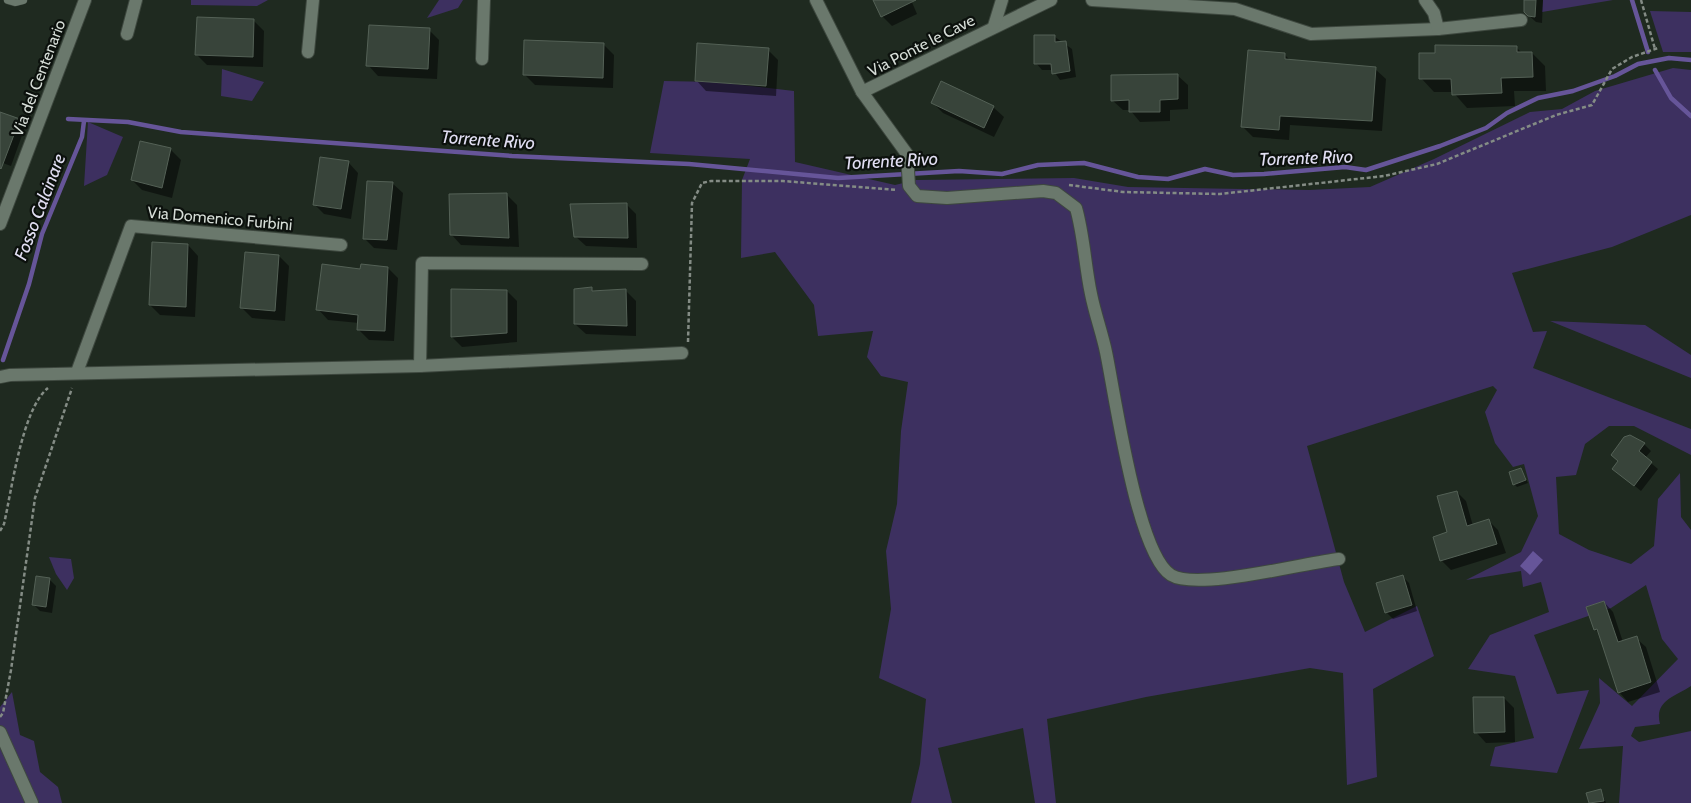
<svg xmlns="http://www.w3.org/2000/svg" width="1691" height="803" font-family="Cabin,sans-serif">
<rect width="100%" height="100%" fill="#1f2a20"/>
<!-- green -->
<g fill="#3d3060">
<path d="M191,0h77l-11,6 -66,-1z"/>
<path d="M439,0h24l-5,8 -31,10z"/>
<path d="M1543,0h70l-71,12z"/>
<path d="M1650,11l41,1v40h-28z"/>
<path d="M1673,68l18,2v145l-79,32 -100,26 21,59 14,-1 -14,37 158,61v26l-57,-29h-25l-24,18 -9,31 -20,2 3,57 30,16 42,14 23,-18 4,-47 22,-26 1,44 10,13v156c-17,11 -37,15 -31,38l-25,3 -4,9 8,6 52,-11v72h-72l4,-57 -44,3 21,-46 -1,-25 33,28 46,-47 -16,-20 -16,-54 -35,23 -77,27 23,59 32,-4 -32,83 -67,-7 5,-19 39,-9 -19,-62 -47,-7 22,-34 59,-23 -8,-30 -18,5 -2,-16 -55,9 55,-28 17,-36 -14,-52 -11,3 -18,-24 -10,-31 12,-22 -4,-4 -186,60 37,136 21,50 52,-26 17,50 -61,33 4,88 -30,8 -4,-112 -33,-5 -164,29 -99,22 9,84h-21l-12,-75 -85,20 14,55h-41l9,-39 6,-65 -47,-21 12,-69 -5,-58 11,-47 4,-73 7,-49 -27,-6 -14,-19 6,-26 -55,5 -4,-31 -39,-53 -34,6 1,-78 8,-21 -100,-6 14,-72 52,1 78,9 1,71 100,23 21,-5 158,-2 54,9 181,3 61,-3 64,-28 96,-47 32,-3 33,-18z"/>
<path d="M222,69l42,13 -12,19 -31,-5z"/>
<path d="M88,122l35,15 -16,38 -23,11z"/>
<path d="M1550,321l95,4 46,30v23z"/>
<path d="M49,557l22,2 3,19 -7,12 -11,-16z"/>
<path d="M12,692l8,43 14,6 6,31 18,15 4,16h-62v-96z"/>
</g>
<!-- water -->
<path fill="#659" d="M1533,551l10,9 -13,15 -10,-9z"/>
<!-- shadow -->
<g fill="#0007">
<path d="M874,0h37l6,14 -25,12 -10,-10z"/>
<path d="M1526,0h17l-1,23 -6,-1 -11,-10z"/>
<path d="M253,20l11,11 -1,36 -56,-2 -10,-10z"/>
<path d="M429,30l10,10 -2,39 -59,-3 -10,-11z"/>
<path d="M1055,37l17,12 4,28 -16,3 -7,-10h-11l-6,-7z"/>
<path d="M604,45l10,10 -1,33 -78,-3 -11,-11z"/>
<path d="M1517,48l5,5h10l13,13 1,25h-32l1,15 -48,2 -14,-16h-19l-13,-14z"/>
<path d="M768,50l10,10 -2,36 -70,-5 -10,-11z"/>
<path d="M1285,55l6,6 84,8 11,10 -4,52 -92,-6 -1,15 -36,-3 -11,-11z"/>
<path d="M1177,75l11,10v24l-18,1v11l-30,1 -10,-12h-7l-11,-10z"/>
<path d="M933,103l60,4 11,10 -10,20 -51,-24z"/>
<path d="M0,113l19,7 6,7 -14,39 -11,-4z"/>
<path d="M171,150l10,10 -9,38 -30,-8 -10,-10z"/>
<path d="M348,162l10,11 -7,46 -27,-5 -10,-10z"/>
<path d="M392,183l11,10 -6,57 -23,-2 -10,-10z"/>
<path d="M507,195l10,10 2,42 -58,-2 -10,-11z"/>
<path d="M626,204l10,10 1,34 -51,-2 -11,-10z"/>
<path d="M188,245l10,11 -3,61 -35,-2 -10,-10z"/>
<path d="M279,256l10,10 -4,55 -33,-3 -10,-10z"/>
<path d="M388,268l10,10 -4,63 -25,-1 -11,-11 1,-6 -31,-3 -10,-11 44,-39z"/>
<path d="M575,290l51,1 10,10v35l-50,-2 -11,-10z"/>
<path d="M507,291l10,10v41l-55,5 -10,-10z"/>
<path d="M1644,444l7,7 -6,7 13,11 -17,22 -27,-22z"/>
<path d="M1521,469l7,14 -11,4 -3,-3z"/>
<path d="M1457,492l9,9 7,25 16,-5 9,9 8,23 -55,17 -10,-10z"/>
<path d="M1402,576l7,7 8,28 -24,8 -7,-7z"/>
<path d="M37,578l13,2 6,6 -4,27 -12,-2 -7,-7z"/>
<path d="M1604,602l9,10 10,30 13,-4 10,9 14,45 -32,10 -9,-10 -19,-58 -5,-5z"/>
<path d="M1504,698l10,10 1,34 -29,1 -10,-11z"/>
<path d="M1601,790l5,13h-16l-2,-9z"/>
</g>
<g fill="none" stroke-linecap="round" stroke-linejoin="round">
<!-- stream -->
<g stroke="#659" stroke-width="4.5">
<path d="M1632,0l16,52"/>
<path d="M1655,70l16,28 20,18"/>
<path d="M68,119l60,3 53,10 331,24 177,8 149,14 121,-7 43,3 36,-9 46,-2 54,14 30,2 37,-10 28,6 31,-1 81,-7 21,3 74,-24 46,-18 21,-15 31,-15 35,-7 42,-15 23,-12 31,-6 22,2"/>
<path d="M3,360l26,-76 13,-50 40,-97 2,-16"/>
</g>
</g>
<!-- building -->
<g fill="#38443a" stroke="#546156">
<path d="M873,0h43l-35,17z"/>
<path d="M1524,0h12l-1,17 -7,-1 -4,-4z"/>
<path d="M197,17l57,2 -1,38 -58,-2z"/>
<path d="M369,25l61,3 -2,41 -62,-3z"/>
<path d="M1034,35h21v7l11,-1 4,30 -18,3 -1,-10h-17z"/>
<path d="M524,40l80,3 -1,35 -80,-3z"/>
<path d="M697,43l72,5 -3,38 -71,-5z"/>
<path d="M1435,45l82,1v6h15l1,25 -32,1 1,15 -50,2 -1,-16h-32v-26h16z"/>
<path d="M1248,50l37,3v6l91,8 -4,54 -92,-5 -1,14 -38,-3z"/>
<path d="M1178,74v25l-18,1v12h-31v-12l-18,1v-26z"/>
<path d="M941,81l53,25 -10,22 -53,-25z"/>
<path d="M0,112l20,7 -19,50 -1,-1z"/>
<path d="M140,141l31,7 -9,40 -31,-8z"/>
<path d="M320,157l29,4 -8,48 -28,-4z"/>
<path d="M367,181l26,1 -6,58 -24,-1z"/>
<path d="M507,193l2,45 -59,-3 -1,-41z"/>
<path d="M627,203l1,35 -54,-1 -4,-33z"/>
<path d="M152,242l36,2 -2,63 -37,-2z"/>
<path d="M245,252l34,3 -4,56 -35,-3z"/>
<path d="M322,264l38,5 1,-5 27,3 -3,64 -28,-1 1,-15 -42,-5z"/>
<path d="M592,287v4l34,-2 1,37 -53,-2v-35z"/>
<path d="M451,289l56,1v43l-56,4z"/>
<path d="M1630,435l15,8 -6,8 13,11 -18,24 -22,-17 6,-8 -7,-6 13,-18z"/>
<path d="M1521,468l5,12 -13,5 -4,-13z"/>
<path d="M1457,491l10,35 22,-7 8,25 -57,17 -7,-24 14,-5 -10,-36z"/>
<path d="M1403,575l9,30 -27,8 -9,-30z"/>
<path d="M36,576l14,2 -4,29 -14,-2z"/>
<path d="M1604,601l14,41 19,-6 14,46 -33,11 -21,-64 -3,1 -8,-23z"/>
<path d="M1473,697h31l1,35 -31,1z"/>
<path d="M1601,789l3,12 -15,2 -3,-10z"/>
</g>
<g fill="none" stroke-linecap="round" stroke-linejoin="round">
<defs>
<path id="lane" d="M8,0l7,2 8,-2"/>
<g id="street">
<path d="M816,0l46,92 189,-92"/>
<path d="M1092,0l143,9 76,25 127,-5 83,-9"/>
<path d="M1425,0l9,13 4,16"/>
<path d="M994,26l8,-26"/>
<path d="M127,34l9,-34"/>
<path d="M308,52l5,-52"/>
<path d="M482,59l2,-59"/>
<path d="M862,92l45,62 2,32 8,10 30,2 96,-7 13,2 20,15c8,28 9,58 15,86 4,20 11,39 15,58 9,43 31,202 65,223 26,16 133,-12 168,-16"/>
<path d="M420,366l2,-103 220,1"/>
<path d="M77,372l54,-146 210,19"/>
<path d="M0,377l10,-2 410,-9 262,-13"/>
<path d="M0,732l32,71"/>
</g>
<path id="secondary" d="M0,224l85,-224"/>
</defs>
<!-- lane casing -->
<use href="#lane" stroke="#3e483f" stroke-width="9"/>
<!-- street casing -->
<use href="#street" stroke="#3e483f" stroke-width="14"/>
<!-- secondary casing -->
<use href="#secondary" stroke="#3e483f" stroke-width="14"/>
<!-- path -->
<g stroke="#848c85" stroke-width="2.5" stroke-dasharray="4 2.5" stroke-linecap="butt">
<path d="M1641,0l14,49"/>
<path d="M1069,185l54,7 97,2 164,-18 53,-12 119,-49 36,-10 20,-36 20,-12 26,-9"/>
<path d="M688,342l4,-139 10,-20 9,-2h72l114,9"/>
<path d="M0,531l4,-7c8,-35 18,-115 44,-136"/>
<path d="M0,717l3,-4 8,-43 24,-172 37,-110"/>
</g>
<!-- lane -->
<use href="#lane" stroke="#6a786c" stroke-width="8"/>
<!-- street -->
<use href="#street" stroke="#6a786c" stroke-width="12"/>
<!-- secondary -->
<use href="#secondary" stroke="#6a786c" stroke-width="12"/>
</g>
<g text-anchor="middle" stroke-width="4.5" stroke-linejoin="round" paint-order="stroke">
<!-- street labels -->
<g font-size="16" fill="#d6ddd7" stroke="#0c110d">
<text transform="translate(921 45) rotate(-27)" y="6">Via Ponte le Cave</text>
<text transform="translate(38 78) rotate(-69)" y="6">Via del Centenario</text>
<text transform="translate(220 218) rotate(5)" y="6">Via Domenico Furbini</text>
</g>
<!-- water labels -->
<g font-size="18" font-style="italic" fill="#e2dff3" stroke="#0c110d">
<text transform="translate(488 140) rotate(4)" y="6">Torrente Rivo</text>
<text transform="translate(1306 158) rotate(-2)" y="6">Torrente Rivo</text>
<text transform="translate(891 161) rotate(-3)" y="6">Torrente Rivo</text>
<text transform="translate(40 207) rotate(-69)" y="6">Fosso Calcinare</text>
</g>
</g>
</svg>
